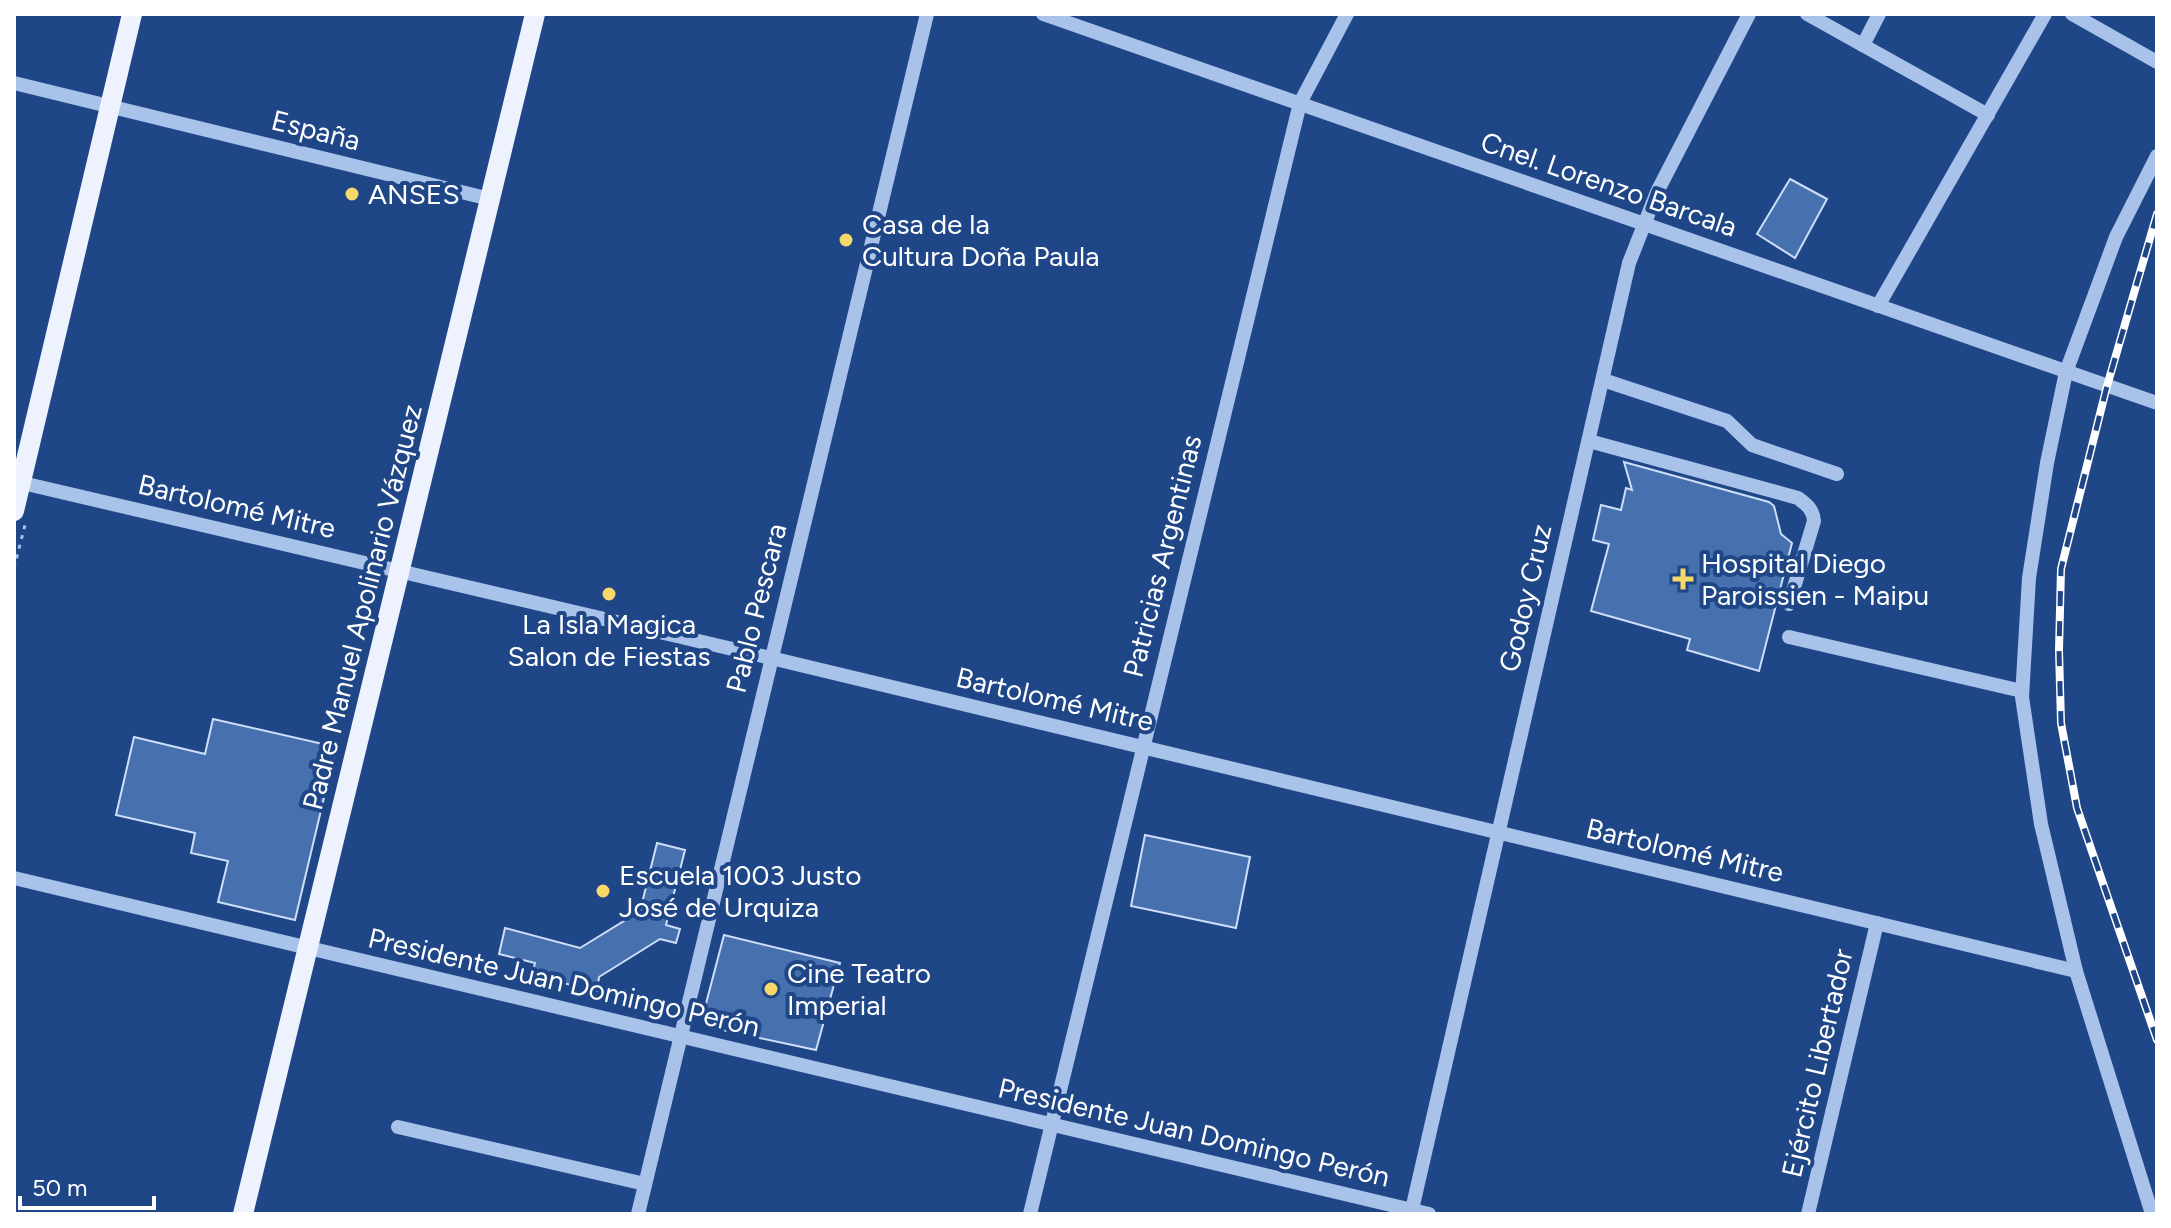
<svg xmlns="http://www.w3.org/2000/svg" width="2171" height="1228" font-family="Figtree,sans-serif">
<rect width="100%" height="100%" fill="#1f4687"/>
<!-- building -->
<g fill="#4770af" stroke="#cddef8" stroke-width="2">
<path d="M1790,179l37,20 -32,59 -38,-24z"/>
<path d="M1624,462l145,40 5,4 7,28 11,9 -33,128 -72,-21 3,-11 -99,-28 18,-67 -16,-4 8,-35 20,5 5,-22 6,2z"/>
<path d="M213,719l123,28 -41,173 -77,-18 10,-41 -37,-8 4,-20 -79,-18 18,-78 71,17z"/>
<path d="M1145,835l105,22 -14,71 -105,-22z"/>
<path d="M657,843l28,7 -19,75 14,4 -4,14 -16,-4 -61,38 -2,14 -14,-4 1,-10 -11,-3 -2,11 -39,-10 3,-12 -36,-9 6,-26 75,20 60,-37z"/>
<path d="M724,935l116,28 -24,87 -108,-23 -5,-12z"/>
</g>
<g fill="none" stroke-linecap="round" stroke-linejoin="round">
<!-- path -->
<path stroke="#a8c2ea" stroke-width="3" stroke-dasharray="4 6" stroke-linecap="butt" d="M14,568l11,-43"/>
<!-- minor -->
<g stroke="#a8c2ea" stroke-width="14">
<path d="M1043,14l1114,389"/>
<path d="M1807,14l181,101"/>
<path d="M2072,14l85,48"/>
<path d="M1863,45l16,-31"/>
<path d="M14,83l476,116"/>
<path d="M1878,306l167,-292"/>
<path d="M1603,380l124,41 25,24 85,29"/>
<path d="M1589,441l209,57c9,7 15,11 16,23l-25,83"/>
<path d="M14,481l757,177 1305,313"/>
<path d="M1789,637l233,54"/>
<path d="M14,878l1415,336"/>
<path d="M398,1127l247,57"/>
<path d="M638,1214l289,-1200"/>
<path d="M1030,1214l270,-1111 47,-89"/>
<path d="M1411,1214l218,-951 28,-71 92,-178"/>
<path d="M1808,1214l69,-291"/>
<path d="M2152,1214l-76,-243 -35,-147 -19,-127 7,-119 18,-115 19,-91 50,-135 41,-81"/>
</g>
<!-- major -->
<g stroke="#edf2fe" stroke-width="20">
<path d="M14,511l118,-497"/>
<path d="M243,1214l292,-1200"/>
</g>
<defs>
<path id="rail" d="M2157,214l-50,172 -46,183 -2,81 2,73 16,85 80,232"/>
</defs>
<!-- rail casing -->
<use href="#rail" stroke="#fff" stroke-width="8"/>
<!-- rail -->
<use href="#rail" stroke="#1f4687" stroke-width="5" stroke-dasharray="15" stroke-linecap="butt"/>
</g>
<!-- markers -->
<g fill="#f8d868" stroke="#1f4687" stroke-width="3">
<circle cx="352" cy="194" r="8"/>
<circle cx="846" cy="240" r="8"/>
<path d="M1679 567h8v8h8v8h-8v8h-8v-8h-8v-8h8z"/>
<circle cx="609" cy="594" r="8"/>
<circle cx="603" cy="891" r="8"/>
<circle cx="771" cy="989" r="8"/>
</g>
<g text-anchor="middle" stroke-width="8" stroke-linejoin="round" paint-order="stroke">
<!-- street labels -->
<g font-size="28" fill="#fff" stroke="#1f4687">
<text transform="translate(316 130) rotate(14)" y="10">España</text>
<text transform="translate(1609 184) rotate(19)" y="10">Cnel. Lorenzo Barcala</text>
<text transform="translate(237 506) rotate(13)" y="10">Bartolomé Mitre</text>
<text transform="translate(1162 556) rotate(-76)" y="10">Patricias Argentinas</text>
<text transform="translate(1525 598) rotate(-77)" y="10">Godoy Cruz</text>
<text transform="translate(362 607) rotate(-76)" y="10">Padre Manuel Apolinario Vázquez</text>
<text transform="translate(756 608) rotate(-76)" y="10">Pablo Pescara</text>
<text transform="translate(1055 699) rotate(13)" y="10">Bartolomé Mitre</text>
<text transform="translate(1685 850) rotate(13)" y="10">Bartolomé Mitre</text>
<text transform="translate(564 982) rotate(13)" y="10">Presidente Juan Domingo Perón</text>
<text transform="translate(1817 1063) rotate(-77)" y="10">Ejército Libertador</text>
<text transform="translate(1194 1132) rotate(13)" y="10">Presidente Juan Domingo Perón</text>
</g>
<!-- poi labels -->
<g font-size="28" fill="#fff" stroke="#1f4687" text-anchor="start">
<text x="368" y="204">ANSES</text>
<text x="862" y="234">Casa de la<tspan x="862" dy="32">Cultura Doña Paula</tspan></text>
<text x="1701" y="573">Hospital Diego<tspan x="1701" dy="32">Paroissien - Maipu</tspan></text>
<text x="609" y="634" text-anchor="middle">La Isla Magica<tspan x="609" dy="32">Salon de Fiestas</tspan></text>
<text x="619" y="885">Escuela 1003 Justo<tspan x="619" dy="32">José de Urquiza</tspan></text>
<text x="787" y="983">Cine Teatro<tspan x="787" dy="32">Imperial</tspan></text>
</g>
</g>
<!-- border -->
<rect width="2171" height="1228" fill="none" stroke="#ffffff" stroke-width="32"/>
<!-- scale -->
<path d="M20 1196v12h134v-12" fill="none" stroke="#ffffff" stroke-width="4"/>
<text x="32" y="1196" font-size="24" fill="#ffffff" stroke="#1f4687" stroke-width="6" paint-order="stroke">50 m</text>
</svg>
